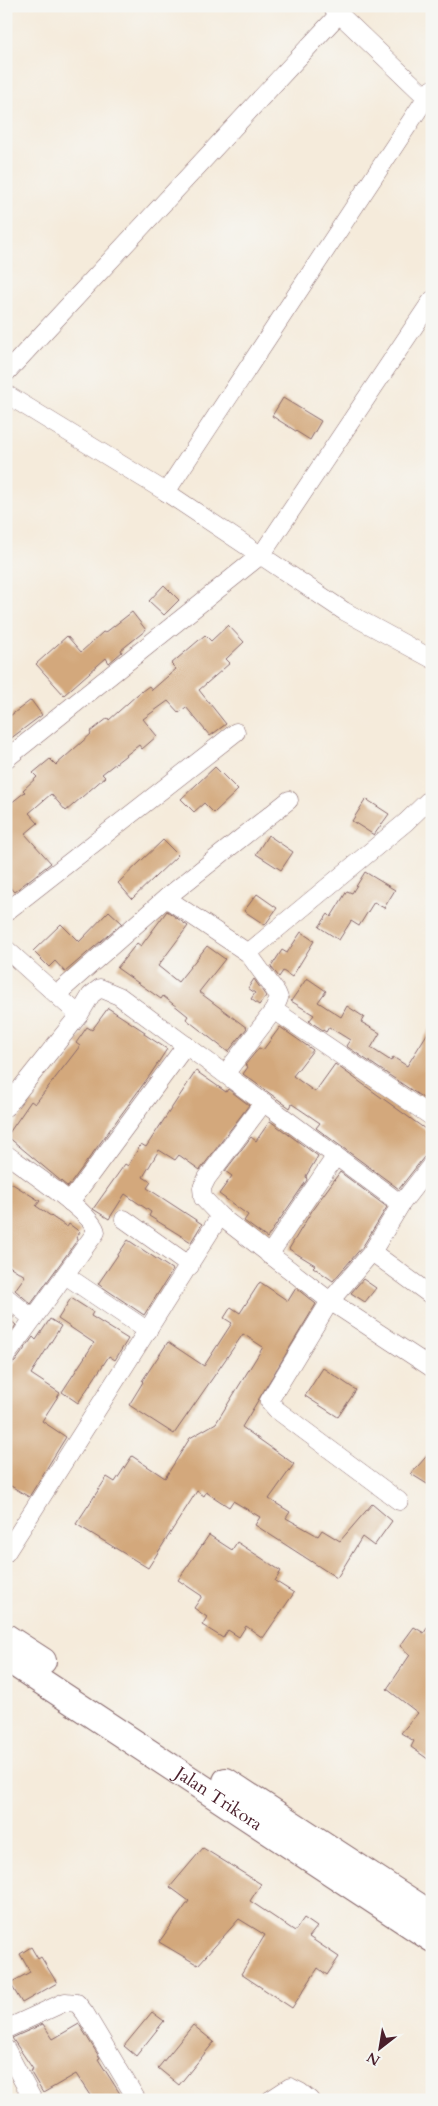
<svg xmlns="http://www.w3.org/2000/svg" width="438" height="2106" font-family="Cardo,serif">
<rect width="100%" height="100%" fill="#f6f6f2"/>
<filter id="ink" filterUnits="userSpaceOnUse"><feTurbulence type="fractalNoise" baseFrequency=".02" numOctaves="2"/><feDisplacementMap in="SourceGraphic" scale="10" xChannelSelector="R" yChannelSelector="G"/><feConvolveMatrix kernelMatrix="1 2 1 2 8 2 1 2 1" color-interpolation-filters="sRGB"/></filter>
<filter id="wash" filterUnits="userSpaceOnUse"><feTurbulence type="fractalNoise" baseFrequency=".0096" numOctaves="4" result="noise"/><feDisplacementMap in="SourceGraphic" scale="20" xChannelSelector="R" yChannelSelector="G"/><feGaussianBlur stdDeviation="1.12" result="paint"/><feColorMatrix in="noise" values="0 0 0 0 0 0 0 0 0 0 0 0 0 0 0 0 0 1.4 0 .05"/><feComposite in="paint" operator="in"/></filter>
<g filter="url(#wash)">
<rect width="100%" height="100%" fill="#f5ebdb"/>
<g id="blocks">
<!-- building -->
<g fill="#d3a87b">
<path d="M283,398l38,23 -11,19 -38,-24z"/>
<path d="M164,585l15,15 -15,15 -15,-14z"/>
<path d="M132,612l14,18 -25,20 1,2 -13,11 -3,-5 -42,37 -28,-31 31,-28 14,16 22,-20 2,1z"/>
<path d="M228,625l16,17 -18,17 4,4 -31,27 27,34 -16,12 -24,-29 -7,6 -11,-12 -25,18 14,17 -15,13 -3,-4 -37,29 3,3 -39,34 -15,-17 -22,19 9,10 -13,11 26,29 -37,29 -8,-9v-76l19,-15 -2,-2 14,-13 -4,-4 17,-14 6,6 35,-31 -1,-2 18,-14 1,2 29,-26 11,-8 3,4 24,-21 -5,-5 34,-29 6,6z"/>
<path d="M31,700l11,15 -36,27v-23z"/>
<path d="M215,767l23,23 -24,23 -10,-10 -10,9 -13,-13z"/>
<path d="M366,799l23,15 -15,21 -22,-14z"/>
<path d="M268,835l25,17 -12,18 -25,-16z"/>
<path d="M163,840l15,15 -46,44 -14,-16z"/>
<path d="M365,872l30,18 -11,18 -10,-6 -15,24 -8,-5 -12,19 -20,-13 9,-13 3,3 16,-26 5,2z"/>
<path d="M257,894l20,14 -12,17 -21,-14z"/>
<path d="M109,911l13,12 -57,49 -10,-11 -6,6 -16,-16 28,-27 18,18z"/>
<path d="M167,911l21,15 -30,40 20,16 29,-36 18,13 -26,33 48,36 -19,24 -42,-33 2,-3 -25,-20 -2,3 -44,-31 20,-25 4,3z"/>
<path d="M301,932l13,9 -22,36 -9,-6 -4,6 -8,-10 11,-17 5,3z"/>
<path d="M307,978l19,13 -8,11 23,15 6,-11 17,11 -3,5 19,11 -9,15 20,13 2,-4 14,9 25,-40v78l-86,-58 4,-6 -21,-13 -3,5 -17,-11 5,-6 -23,-14z"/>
<path d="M254,979l12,17 -7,9 -8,-6 4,-6 -7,-5z"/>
<path d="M108,1008l37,24 -1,2 23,15 -17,26 -82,112 -61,-51 24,-35 4,3 45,-58 -4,-3 11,-16 5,3z"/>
<path d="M280,1027l33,23 -20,26 22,16 20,-28 97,70v20l-8,3 -25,32 -83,-61 4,-5 -28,-19 -2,4 -47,-34 5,-7 -3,-2 14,-17 4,2z"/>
<path d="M196,1071l30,21 2,-3 21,16 -49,65 -21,-15 -4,5 -16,-10 -16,27 8,5 -4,6 55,36 -11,18 -42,-26 2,-4 -26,-18 -16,25 -16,-10 32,-45 3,2 13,-22 5,3z"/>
<path d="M270,1121l48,35 -12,20 1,4 -40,58 -23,-17 4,-6 -29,-21 13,-18 -7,-5 26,-34 5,4z"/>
<path d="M340,1172l47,35 -24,39 -30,35 -20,-14 2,-2 -26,-16 24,-40z"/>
<path d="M6,1180l34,21 -4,5 31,21 2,-3 11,8 -4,6 2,1 -47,65 -16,-14 10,-14 -19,-12z"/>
<path d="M128,1240l45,30 -29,45 -46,-31z"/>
<path d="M363,1279l13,9 -11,14 -14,-9z"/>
<path d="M260,1282l28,19 8,-13 20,16 -74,123 52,37 -25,35 21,13 -4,6 32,18 4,-6 18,11 32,-37 20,17 -18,25 -12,-9 -25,41 -82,-53 5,-8 -27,-16 -4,6 -23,-15 -2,4 -7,-5 -49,77 -72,-44 31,-47 8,5 17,-26 33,22 25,-40 26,-15 47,-76 -20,-13 -69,100 -45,-29 14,-23 -1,-1 26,-39 36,24 28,-43 -8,-5 7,-11 9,6z"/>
<path d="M71,1298l22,14 -2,4 37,23 -13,21 -6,-4 -31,47 -16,-11 32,-49 -36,-24z"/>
<path d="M6,1311l8,6 -3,4 5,4 -10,13z"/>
<path d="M50,1319l11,7 -30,48 29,19 -18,28 24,16 -37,60 -23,-14v-117l9,-4 18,-25 3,3z"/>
<path d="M323,1368l33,22 -18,27 -33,-21z"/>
<path d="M432,1450v37l-21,-13z"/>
<path d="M209,1535l23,15 5,-8 44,29 -6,10 19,12 -31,45 -17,-12 -7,11 -11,-7 -5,8 -21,-13 5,-8 -13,-9 8,-12 -24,-16z"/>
<path d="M432,1620v142l-21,-15 3,-6 -13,-8 17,-20 -31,-24 23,-34 -10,-9 14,-19 10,6z"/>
<path d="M203,1848l58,36 -11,17 45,30 9,-13 13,9 -8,10 30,20 -12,18 -9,-7 -26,40 -51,-34 24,-39 -26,-16 -41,46 -39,-23 30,-41 -19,-14z"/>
<path d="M31,1947l7,12 3,-2 16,26 -35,20 -12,-20 20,-11 -10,-18z"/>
<path d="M152,2012l12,9 -28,35 -12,-10z"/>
<path d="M43,2024l10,15 26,-15 21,34 -2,1 26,41h-31l-17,-26 -33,19 -13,-22 3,-2 -21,-31z"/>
<path d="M193,2025l21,17 -35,43 -21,-17z"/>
</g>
</g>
</g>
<g filter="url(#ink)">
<use href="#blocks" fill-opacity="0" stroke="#866669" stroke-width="1"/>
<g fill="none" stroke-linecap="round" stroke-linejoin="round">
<defs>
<g id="minor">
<path d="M332,7l94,90"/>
<path d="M6,373l333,-359"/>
<path d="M6,394l160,98 178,119 88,48"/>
<path d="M166,492l266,-403"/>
<path d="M6,759l256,-205 170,-254"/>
<path d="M166,898l123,-98"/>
<path d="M6,912l230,-180"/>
<path d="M6,949l73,66"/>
<path d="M248,953l158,-131 26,-25"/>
<path d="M57,994l109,-96 82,55 29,40 2,5 -5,12 158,107"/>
<path d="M225,1074l49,-64"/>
<path d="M264,1102l-57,76 -5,10 1,10 17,18 110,85 102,67"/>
<path d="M6,1107l73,-92 12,-20 9,-7 19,8 282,208"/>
<path d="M6,1154c16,12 89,61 90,78l-90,124"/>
<path d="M70,1202l116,-157"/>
<path d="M124,1219l66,47"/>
<path d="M372,1252l60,44"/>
<path d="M269,1255l66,-98"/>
<path d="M71,1279l77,52"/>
<path d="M6,1297l27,22"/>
<path d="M399,1501l-122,-91 -8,-9 61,-100 42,-49 29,-48 31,-40"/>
<path d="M6,1553l214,-337"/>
<path d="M6,2029l59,-27 12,1 8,10 52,87"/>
<path d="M6,2049l27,51"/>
<path d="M270,2100l20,-13 10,5 10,8"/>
</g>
<g id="primary">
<path d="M6,1637l37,24"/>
<path id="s1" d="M6,1658l426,281"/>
<path d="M226,1781l206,134"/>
</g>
</defs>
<!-- minor casing -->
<use href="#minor" stroke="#866669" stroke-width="19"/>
<!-- primary casing -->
<use href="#primary" stroke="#866669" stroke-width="28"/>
<!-- minor -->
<use href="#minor" stroke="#fff" stroke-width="18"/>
<!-- primary -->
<use href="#primary" stroke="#fff" stroke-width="26"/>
</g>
</g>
<g text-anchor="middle" stroke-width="4" stroke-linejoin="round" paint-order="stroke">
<!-- street labels -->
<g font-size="18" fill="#4a1f2b" stroke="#f6f6f2">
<text dy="6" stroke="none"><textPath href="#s1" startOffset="255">Jalan Trikora</textPath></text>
</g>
</g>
<!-- margin -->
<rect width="438" height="2106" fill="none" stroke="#f6f6f2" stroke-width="25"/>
<!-- north arrow -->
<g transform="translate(380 2048) rotate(211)" stroke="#f6f6f2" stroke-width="4" paint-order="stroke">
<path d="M0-4L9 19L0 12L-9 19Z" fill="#4a1f2b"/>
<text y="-8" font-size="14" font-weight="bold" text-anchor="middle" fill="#4a1f2b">N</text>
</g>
</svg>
